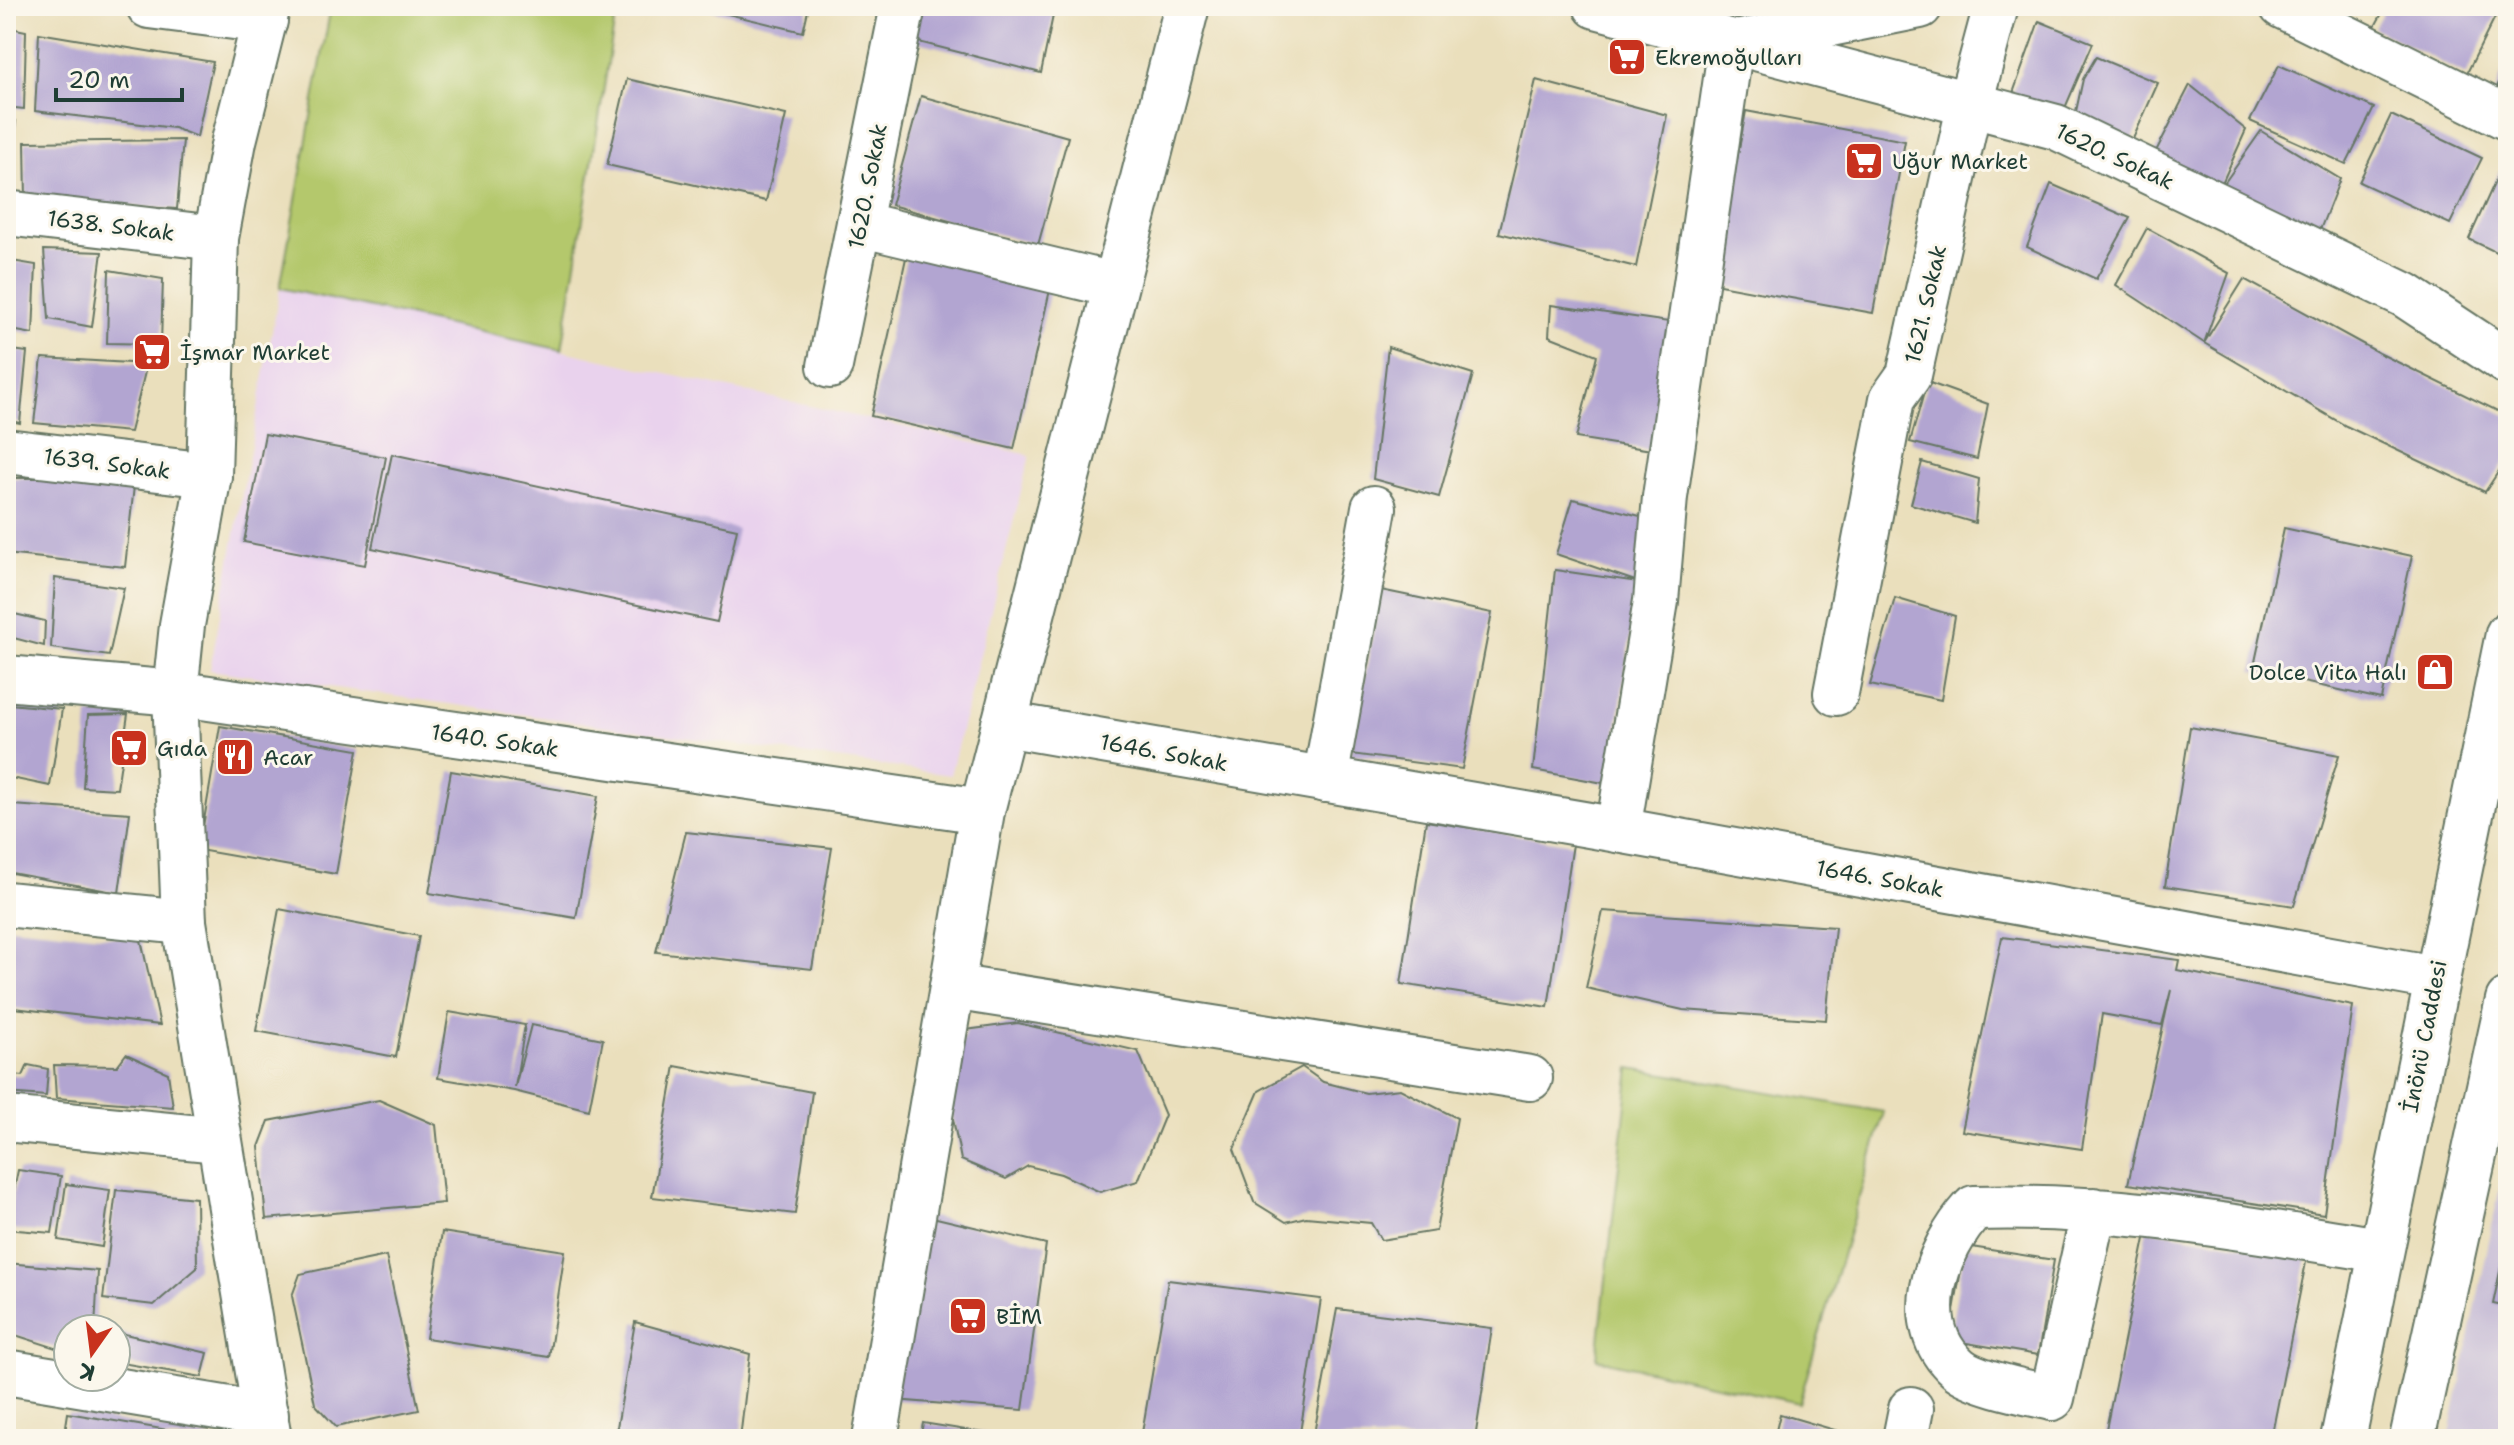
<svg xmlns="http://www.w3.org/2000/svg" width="2514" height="1445" font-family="'Shantell Sans',sans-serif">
<rect width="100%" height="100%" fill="#fbf7ec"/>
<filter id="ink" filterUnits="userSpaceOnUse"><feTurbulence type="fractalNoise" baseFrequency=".0125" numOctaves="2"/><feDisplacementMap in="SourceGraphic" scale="16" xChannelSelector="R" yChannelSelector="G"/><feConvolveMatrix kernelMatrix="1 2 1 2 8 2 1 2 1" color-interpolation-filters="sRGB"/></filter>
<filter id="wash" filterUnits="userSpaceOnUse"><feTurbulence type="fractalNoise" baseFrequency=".006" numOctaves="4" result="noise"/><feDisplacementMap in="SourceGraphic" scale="32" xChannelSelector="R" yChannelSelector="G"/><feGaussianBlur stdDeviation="1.8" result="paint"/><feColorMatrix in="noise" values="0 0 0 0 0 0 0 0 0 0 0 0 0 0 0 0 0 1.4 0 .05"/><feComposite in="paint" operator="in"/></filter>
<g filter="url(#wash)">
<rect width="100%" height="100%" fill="#eadfbc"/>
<!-- built -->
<path fill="#e9d2ed" d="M280,288l750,167 -80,320 -740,-105z"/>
<!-- industrial -->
<path fill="#c9bfd7" d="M2508,1147v292h-59z"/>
<!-- green -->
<g fill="#b4c86c" stroke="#6a8250" stroke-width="2">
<path d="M331,6h286l-55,344 -282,-62z"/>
<path d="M1630,1068l254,44 -85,291 -202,-44z"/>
</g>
<g id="blocks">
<!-- building -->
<g fill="#b2a5d1">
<path d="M694,6h115l-6,26z"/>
<path d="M914,6h141l-14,67 -138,-35z"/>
<path d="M2386,6h106l7,3 -33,66 -92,-47z"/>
<path d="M2039,21l54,22 -31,72 -50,-19z"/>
<path d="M6,27l20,4 -2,78 -18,-2z"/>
<path d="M39,33l174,29 -16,75 -23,-9 -139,-17z"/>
<path d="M2096,57l62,26 -26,58 -57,-25 8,-37z"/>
<path d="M2508,57v47l-15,-5z"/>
<path d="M2279,65l95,43 -28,56 -96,-43z"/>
<path d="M627,79l159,36 -20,86 -159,-36z"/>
<path d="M1536,80l131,35 -31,152 -137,-34z"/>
<path d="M2190,85l56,45 -28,62 -65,-35z"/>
<path d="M921,96l147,41 -30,108 -147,-40z"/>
<path d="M1746,111l159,30 -32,172 -159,-29z"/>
<path d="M2391,115l91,43 -32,66 -91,-42z"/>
<path d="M6,119l10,2 -8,52h-2z"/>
<path d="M2261,131l79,48 -22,56 -100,-43z"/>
<path d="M183,140l-6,69 -151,-9 -1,-58z"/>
<path d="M2503,164l5,3v91l-39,-19z"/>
<path d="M2051,184l79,34 -34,61 -69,-32z"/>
<path d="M2147,228l82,45 -25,70 40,-64 135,74 129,63v41l-23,35 -139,-66 -142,-83 -88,-58z"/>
<path d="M908,249l144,32 -38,168 -143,-33z"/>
<path d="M44,250l58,2 -10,75 -43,-8z"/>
<path d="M6,260l30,5 -3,69 -27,-5z"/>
<path d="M109,270l54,9 -2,65 -54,-1z"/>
<path d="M1551,305l132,19 -25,127 -82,-13 21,-83 -48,-19z"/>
<path d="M1388,347l85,27 -34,123 -66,-18z"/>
<path d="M6,349l21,3 -7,71 -14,-3z"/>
<path d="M42,358l105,6 -17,68 -96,-9z"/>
<path d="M1927,382l61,22 -11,55 -67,-17z"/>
<path d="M265,434l121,23 -21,108 -121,-23z"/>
<path d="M392,454l345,75 -20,93 -345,-74z"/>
<path d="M1922,462l57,17 -4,44 -64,-19z"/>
<path d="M8,478h58l68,8 -9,81 -119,-13z"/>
<path d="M1573,499l71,18 -6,65 -82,-28z"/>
<path d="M2284,528l128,28 -31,143 -128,-28z"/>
<path d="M1555,570l83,12 -29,202 -76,-14z"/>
<path d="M55,578l69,10 -15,68 -58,-8z"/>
<path d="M1381,590l111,23 -30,156 -111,-15z"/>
<path d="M1895,598l60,18 -14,84 -71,-15z"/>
<path d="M6,612l39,9 -1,25 -38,-10z"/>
<path d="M9,704l53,5 -12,77 -44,-9z"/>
<path d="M128,714l-11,75 -34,-2 5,-72z"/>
<path d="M220,726l138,24 -22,124 -137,-24z"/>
<path d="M2190,727l149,28 -45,151 -129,-20z"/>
<path d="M451,771l147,25 -22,122 -147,-25z"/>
<path d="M12,805l118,8 -11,80 -113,-21z"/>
<path d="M1426,821l147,23 -25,163 -147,-23z"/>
<path d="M686,832l146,16 -20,121 -156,-17z"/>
<path d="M279,909l140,27 -23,121 -140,-26z"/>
<path d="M1603,911l232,16 -9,93 -143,-10 -97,-22z"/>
<path d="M11,927l130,13 19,85 -154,-18z"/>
<path d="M2002,937l177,23 -2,10 176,36 -29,208 -196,-30 43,-194 -9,35 -60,-11 -20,135 -120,-18z"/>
<path d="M449,1012l76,13 -10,62 16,-62 72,14 -14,71 -75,-19 -76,-13z"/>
<path d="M1018,1023l120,28 27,64 -27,66 -38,11 -39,-18 -33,-8 -22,13 -45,-19 -14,-72 19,-58z"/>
<path d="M126,1054l42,19 5,34 -117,-9 -2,-33 63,1z"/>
<path d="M28,1065l20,4 -2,27 -40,-3v-19l17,2z"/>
<path d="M675,1066l137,26 -17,122 -143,-17z"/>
<path d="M1302,1067l21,15 43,11 34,-4 57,29 -21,113 -55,9 -10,-17 -65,-6 -20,5 -32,-20 -20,-53 25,-58z"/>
<path d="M379,1100l57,25 8,78 -178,16 -7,-72 10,-26z"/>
<path d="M6,1163l5,1 -3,21h-2z"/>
<path d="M18,1170l43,6 -9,57 -46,-4z"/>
<path d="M66,1184l44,6 -8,57 -44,-7z"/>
<path d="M116,1190l80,8 1,70 -43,37 -51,-6z"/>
<path d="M928,1216l118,28 -23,166 -129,-10z"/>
<path d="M2147,1229l160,28 -36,182h-167z"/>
<path d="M442,1232l123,19 -16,106 -123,-19z"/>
<path d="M2507,1239h1v68l-15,-3z"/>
<path d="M1965,1246l89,14 -16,95 -89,-15z"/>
<path d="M386,1256l33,154 -83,17 -21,-23 -23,-108 8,-22z"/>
<path d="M6,1263l92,8 -3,58h-27v23l-59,-19z"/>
<path d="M1168,1280l153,19 -22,140h-104l-53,-6z"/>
<path d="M1337,1309l155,19 -17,111h-162z"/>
<path d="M635,1322l115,32 -10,85h-125z"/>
<path d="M116,1332l92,21 -6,24 -86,-15z"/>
<path d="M68,1413l141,24v2h-145z"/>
<path d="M1780,1414l82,24v1h-88z"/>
<path d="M923,1423l86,14v2h-89z"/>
</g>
</g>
</g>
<g filter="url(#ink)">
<use href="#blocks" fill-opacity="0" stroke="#667664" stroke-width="2"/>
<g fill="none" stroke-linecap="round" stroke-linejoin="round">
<defs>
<g id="minor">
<path d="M149,6l116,15"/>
<path d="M268,6l-34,135 -18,97 -7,237 -27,150 -7,68 9,229 85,517"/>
<path d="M1596,6l460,121 349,168 103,68"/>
<path d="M2282,6l226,112"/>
<path d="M6,213l210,25"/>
<path d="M859,224l255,61"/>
<path d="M830,366l73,-360"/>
<path d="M6,451l203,24"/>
<path d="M6,678l169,15 807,118"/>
<path d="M1836,693l56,-294 17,-24 60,-268 27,-101"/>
<path d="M1004,724l614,106 817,148"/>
<path d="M1325,780l49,-272"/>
<path d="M1618,830l38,-229 9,-104 66,-453 189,-38"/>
<path d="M6,904l178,18"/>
<path d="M952,987l578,91"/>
<path d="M6,1119l213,21"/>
<path d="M2094,1210l-42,188c-22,-5 -78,-16 -94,-30 -50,-44 -22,-118 16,-160 137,-5 272,21 407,42"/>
<path d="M6,1372l260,43"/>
<path d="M875,1439l107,-628 205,-805"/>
<path d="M1905,1439l6,-30"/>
</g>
<g id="major">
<path d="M2343,1439l165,-805"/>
<path d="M2412,1439l96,-439"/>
</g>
</defs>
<!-- minor casing -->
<use href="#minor" stroke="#667664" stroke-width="48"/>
<!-- major casing -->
<use href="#major" stroke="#667664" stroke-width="48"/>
<!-- minor -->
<use href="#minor" stroke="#fff" stroke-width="44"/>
<!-- major -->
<use href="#major" stroke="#fff" stroke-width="44"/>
</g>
</g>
<!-- icons -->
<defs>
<symbol id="supermarket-square" viewBox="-11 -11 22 22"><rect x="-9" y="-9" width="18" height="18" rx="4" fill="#c8321e" stroke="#fbf7ec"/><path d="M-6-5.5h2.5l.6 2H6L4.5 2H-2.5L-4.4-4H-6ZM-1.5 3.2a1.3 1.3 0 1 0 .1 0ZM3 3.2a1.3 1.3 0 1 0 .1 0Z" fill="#fff"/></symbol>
<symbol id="shop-square" viewBox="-11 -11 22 22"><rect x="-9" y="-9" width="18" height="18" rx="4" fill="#c8321e" stroke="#fbf7ec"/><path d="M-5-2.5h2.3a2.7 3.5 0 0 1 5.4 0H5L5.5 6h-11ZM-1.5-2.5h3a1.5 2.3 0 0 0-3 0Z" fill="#fff"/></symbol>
<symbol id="restaurant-square" viewBox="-11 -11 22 22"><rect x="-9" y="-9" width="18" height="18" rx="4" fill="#c8321e" stroke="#fbf7ec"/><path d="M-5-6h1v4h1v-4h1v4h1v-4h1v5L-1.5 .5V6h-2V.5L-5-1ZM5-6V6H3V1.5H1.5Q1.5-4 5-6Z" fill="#fff"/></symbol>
</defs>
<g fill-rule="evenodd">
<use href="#supermarket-square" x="1605" y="35" width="44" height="44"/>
<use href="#supermarket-square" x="1842" y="139" width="44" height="44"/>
<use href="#supermarket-square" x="130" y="330" width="44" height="44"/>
<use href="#shop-square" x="2413" y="650" width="44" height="44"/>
<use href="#supermarket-square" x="107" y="726" width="44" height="44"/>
<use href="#restaurant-square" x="213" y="735" width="44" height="44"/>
<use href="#supermarket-square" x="946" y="1294" width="44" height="44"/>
</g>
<g text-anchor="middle" stroke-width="6" stroke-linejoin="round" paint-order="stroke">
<!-- poi labels -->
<g font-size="22" fill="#1f3d34" stroke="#fbf7ec" text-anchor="start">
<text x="1655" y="65">Ekremoğulları</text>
<text x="1892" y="169">Uğur Market</text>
<text x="180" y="360">İşmar Market</text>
<text x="2407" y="680" text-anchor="end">Dolce Vita Halı</text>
<text x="157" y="756">Gıda</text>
<text x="263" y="765">Acar</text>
<text x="996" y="1324">BİM</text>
</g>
<!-- street labels -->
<g font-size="22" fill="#1f3d34" stroke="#fbf7ec">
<text transform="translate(2115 156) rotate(25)" y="8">1620. Sokak</text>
<text transform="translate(867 186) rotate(-79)" y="8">1620. Sokak</text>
<text transform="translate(111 225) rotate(7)" y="8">1638. Sokak</text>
<text transform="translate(1925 304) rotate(-77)" y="8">1621. Sokak</text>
<text transform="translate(107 463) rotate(7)" y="8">1639. Sokak</text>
<text transform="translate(495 740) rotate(8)" y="8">1640. Sokak</text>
<text transform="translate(1164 752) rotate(10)" y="8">1646. Sokak</text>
<text transform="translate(1880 878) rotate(10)" y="8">1646. Sokak</text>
<text transform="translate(2424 1036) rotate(-79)" y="8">İnönü Caddesi</text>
</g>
</g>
<!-- margin -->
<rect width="2514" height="1445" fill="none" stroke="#fbf7ec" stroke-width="32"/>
<!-- north arrow -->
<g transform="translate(92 1353) rotate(194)"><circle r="38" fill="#fbf7ec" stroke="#a3ada2" stroke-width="2"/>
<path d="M0-6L14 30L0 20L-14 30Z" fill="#c8321e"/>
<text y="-12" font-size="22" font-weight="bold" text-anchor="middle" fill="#1f3d34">K</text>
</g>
<!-- scale -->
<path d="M56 88v12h126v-12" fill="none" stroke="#1f3d34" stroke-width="4"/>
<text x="68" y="88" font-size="24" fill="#1f3d34" stroke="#fbf7ec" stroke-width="6" paint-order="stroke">20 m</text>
</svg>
